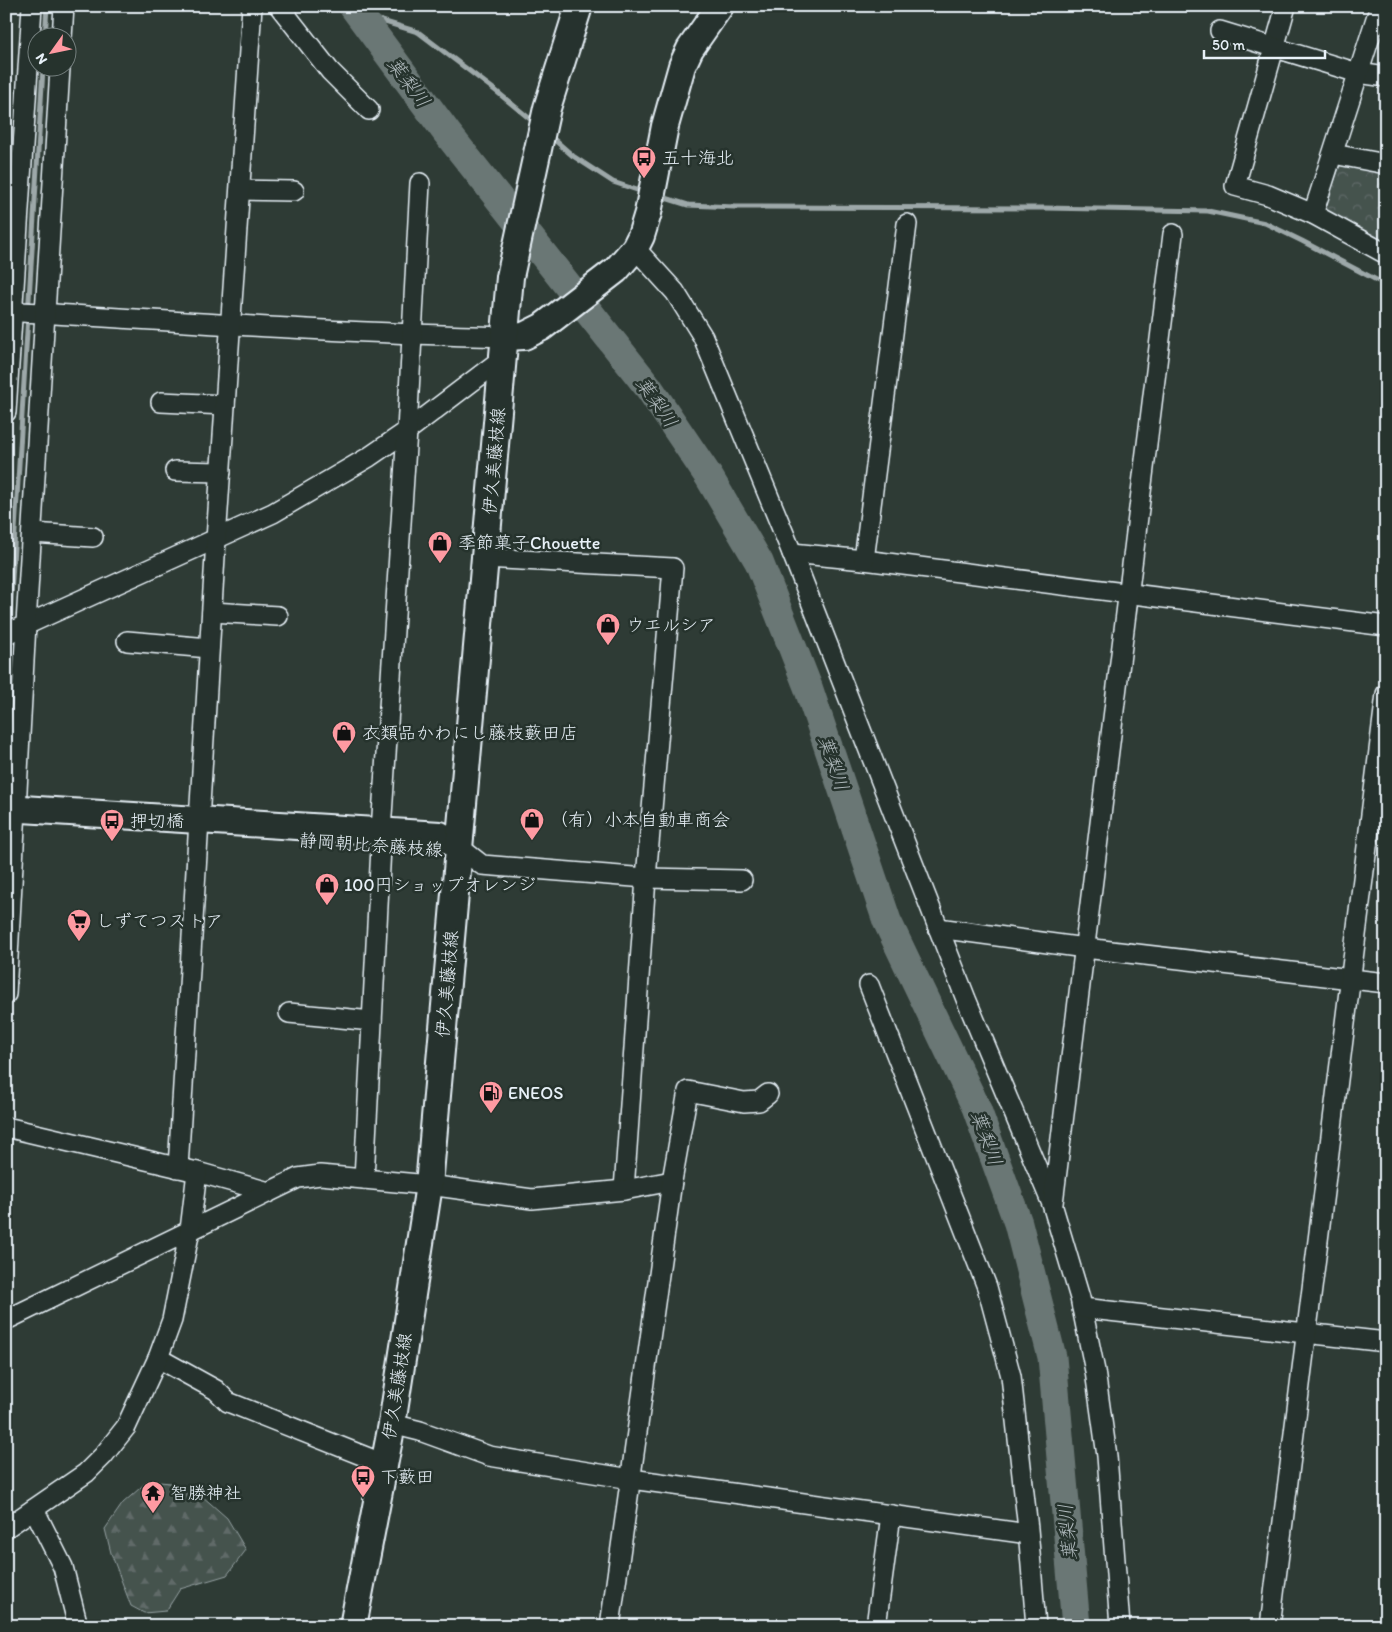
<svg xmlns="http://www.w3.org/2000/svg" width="1392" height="1632" font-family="Itim,'Klee One',sans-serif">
<defs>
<pattern id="forest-firs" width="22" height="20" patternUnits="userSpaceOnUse" patternTransform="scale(1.25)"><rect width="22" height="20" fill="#45524e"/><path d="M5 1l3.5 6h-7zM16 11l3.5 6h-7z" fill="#606b68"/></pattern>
<pattern id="park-crowns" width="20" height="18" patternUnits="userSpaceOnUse" patternTransform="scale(1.25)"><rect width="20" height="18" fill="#45524e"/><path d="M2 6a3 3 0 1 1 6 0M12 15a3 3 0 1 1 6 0" fill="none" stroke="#606b68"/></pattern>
</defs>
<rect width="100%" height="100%" fill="#2e3b35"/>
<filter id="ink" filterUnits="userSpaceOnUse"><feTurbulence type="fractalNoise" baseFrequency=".02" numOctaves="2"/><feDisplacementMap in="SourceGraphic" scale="10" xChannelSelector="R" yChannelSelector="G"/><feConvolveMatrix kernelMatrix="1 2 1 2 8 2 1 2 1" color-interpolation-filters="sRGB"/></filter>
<g filter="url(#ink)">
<!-- forest -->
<path fill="url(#forest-firs)" stroke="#96a2a3" d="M148,1481l23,2 31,13 25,22 19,32 -19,25 -47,14 -14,22 -22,2 -13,-7 -20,-53 -6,-24 18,-26z"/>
<!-- park -->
<path fill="url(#park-crowns)" stroke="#96a2a3" d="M1341,163l45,9v70l-62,-33z"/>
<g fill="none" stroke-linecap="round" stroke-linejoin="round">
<!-- stream -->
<g stroke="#9da8a9" stroke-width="5">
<path d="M359,14l59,18 78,59 39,32"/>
<path d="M45,38l2,-32"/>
<path d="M549,135l24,21 40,26 30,10"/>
<path d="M659,196l29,9 47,2 309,1 164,3 57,12 37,18 84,44"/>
<path d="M9,629l34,-561"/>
<path d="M6,679l3,-42"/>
</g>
<!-- river -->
<path stroke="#6b7775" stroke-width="29" d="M353,6l94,127 202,255 60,89 50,85 49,125 79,234 89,186 42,116 34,134 24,269"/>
<defs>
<g id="street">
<path d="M279,6l51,65 39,39"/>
<path d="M1286,6l-51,180 33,9 45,19 73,40"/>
<path d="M1220,31l138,42 28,4"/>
<path d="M62,38l2,-32"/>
<path d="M1333,154l53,10"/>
<path d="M240,190l54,1"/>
<path d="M1313,214l67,-208"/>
<path d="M635,248l40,44 28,45 89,216 174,446 86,205 28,94 15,73 12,85 13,170"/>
<path d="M6,311c167,10 333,22 500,26"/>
<path d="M161,402l64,3"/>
<path d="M6,412l26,-406"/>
<path d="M175,471l46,1"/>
<path d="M32,533l61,4"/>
<path d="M792,553l72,7 522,66"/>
<path d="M485,558l188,10 -27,310 -22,312"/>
<path d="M864,560l43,-336"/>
<path d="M212,612l66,4"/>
<path d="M6,634l267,-121 96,-56 38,-26 96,-73"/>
<path d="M127,641l82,7"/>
<path d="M381,831l26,-400 13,-248"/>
<path d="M459,847l23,18 164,13 96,2"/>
<path d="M938,928l147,20 301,35"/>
<path d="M869,985l118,302 24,89 17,153 8,97"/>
<path d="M6,994l20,-370 34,-556"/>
<path d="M289,1013l83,8"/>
<path d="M6,1127l191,45 72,20"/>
<path d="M178,1168l38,-628 36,-534"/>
<path d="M364,1179l17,-332"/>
<path d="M1053,1203c41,-323 79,-646 120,-969"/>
<path d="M1082,1308l304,34"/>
<path d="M6,1320l292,-142 22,-3 109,10 103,14 92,-9 48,-9"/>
<path d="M158,1358l58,32 12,12 156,62"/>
<path d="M392,1424l28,7 69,25 142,23 397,55"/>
<path d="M34,1509l29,58 15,59"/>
<path d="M6,1528l80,-55 17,-17 23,-29 32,-69 14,-38 18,-90 7,-58"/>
<path d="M610,1626l62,-445 16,-90 56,11 15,-1 9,-7"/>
<path d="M876,1626l15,-111"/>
<path d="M1270,1626l116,-932"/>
</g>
<g id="secondary">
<path d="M506,337l18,-1 18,-9 74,-57 19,-22 6,-12 7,-23 17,-87 17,-60 8,-17 30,-43"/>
<path d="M6,808l434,27 19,12"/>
<path d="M353,1626l39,-202 37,-239 81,-908 37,-169 32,-102"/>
</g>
</defs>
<!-- street casing -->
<use href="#street" stroke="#e8f1f8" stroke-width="22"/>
<!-- secondary casing -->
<use href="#secondary" stroke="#e8f1f8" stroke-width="30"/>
<!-- street -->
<use href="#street" stroke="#26332d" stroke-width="19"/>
<!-- secondary -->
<use href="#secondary" stroke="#26332d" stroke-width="26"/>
</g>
</g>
<!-- icons -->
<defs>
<symbol id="bus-pin" viewBox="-11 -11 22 30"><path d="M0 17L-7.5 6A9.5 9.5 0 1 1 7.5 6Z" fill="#ff9aa2" stroke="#26332d"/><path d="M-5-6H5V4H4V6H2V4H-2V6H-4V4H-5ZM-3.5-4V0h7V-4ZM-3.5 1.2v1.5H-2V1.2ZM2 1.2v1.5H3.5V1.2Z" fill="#111"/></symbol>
<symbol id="shop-pin" viewBox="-11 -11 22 30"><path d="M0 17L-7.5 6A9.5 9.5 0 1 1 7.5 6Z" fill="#ff9aa2" stroke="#26332d"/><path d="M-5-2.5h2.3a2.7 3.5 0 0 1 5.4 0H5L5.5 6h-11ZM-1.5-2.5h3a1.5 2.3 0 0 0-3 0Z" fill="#111"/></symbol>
<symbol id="supermarket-pin" viewBox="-11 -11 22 30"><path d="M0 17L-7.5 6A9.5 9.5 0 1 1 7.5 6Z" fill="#ff9aa2" stroke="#26332d"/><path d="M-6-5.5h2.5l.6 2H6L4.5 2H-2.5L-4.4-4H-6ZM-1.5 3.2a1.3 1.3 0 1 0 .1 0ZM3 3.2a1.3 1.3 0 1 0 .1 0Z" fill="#111"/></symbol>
<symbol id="fuel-pin" viewBox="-11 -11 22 30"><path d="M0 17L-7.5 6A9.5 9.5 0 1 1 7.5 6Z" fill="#ff9aa2" stroke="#26332d"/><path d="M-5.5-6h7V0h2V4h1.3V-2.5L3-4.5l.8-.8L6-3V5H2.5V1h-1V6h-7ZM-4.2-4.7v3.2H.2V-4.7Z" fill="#111"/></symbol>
<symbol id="temple-pin" viewBox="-11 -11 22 30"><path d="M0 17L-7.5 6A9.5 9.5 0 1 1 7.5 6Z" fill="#ff9aa2" stroke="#26332d"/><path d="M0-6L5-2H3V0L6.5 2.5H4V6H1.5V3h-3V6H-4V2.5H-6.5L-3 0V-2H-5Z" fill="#111"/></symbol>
</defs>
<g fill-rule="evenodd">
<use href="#bus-pin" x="630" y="144" width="28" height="38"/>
<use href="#shop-pin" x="426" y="529" width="28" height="38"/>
<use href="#shop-pin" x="594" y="611" width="28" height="38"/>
<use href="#shop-pin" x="330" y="719" width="28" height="38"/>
<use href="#shop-pin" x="518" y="806" width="28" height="38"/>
<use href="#bus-pin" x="98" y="807" width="28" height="38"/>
<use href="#shop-pin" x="313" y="871" width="28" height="38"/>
<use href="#supermarket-pin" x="65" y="907" width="28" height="38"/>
<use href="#fuel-pin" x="477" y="1079" width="28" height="38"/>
<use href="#bus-pin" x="349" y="1463" width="28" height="38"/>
<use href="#temple-pin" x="139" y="1479" width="28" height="38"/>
</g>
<g text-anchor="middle" stroke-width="5" stroke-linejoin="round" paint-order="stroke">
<!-- poi labels -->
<g font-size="18" fill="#e8f1f8" stroke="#26332d" text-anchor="start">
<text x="662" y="164">五十海北</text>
<text x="458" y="549">季節菓子Chouette</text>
<text x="626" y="631">ウエルシア</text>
<text x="362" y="739">衣類品かわにし藤枝藪田店</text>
<text x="550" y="826">（有）小本自動車商会</text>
<text x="130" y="827">押切橋</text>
<text x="344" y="891">100円ショップオレンジ</text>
<text x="96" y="927">しずてつストア</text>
<text x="508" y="1099">ENEOS</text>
<text x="380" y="1483">下藪田</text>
<text x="170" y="1499">智勝神社</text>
</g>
<!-- street labels -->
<g font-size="18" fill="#e8f1f8" stroke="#26332d">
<text transform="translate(494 461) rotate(-85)" y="6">伊久美藤枝線</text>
<text transform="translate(371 845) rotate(4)" y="6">静岡朝比奈藤枝線</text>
<text transform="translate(447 984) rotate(-85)" y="6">伊久美藤枝線</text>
<text transform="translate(397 1386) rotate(-81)" y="6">伊久美藤枝線</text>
</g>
<!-- water labels -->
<g font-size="19" font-style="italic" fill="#b0babd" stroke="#26332d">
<text transform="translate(409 82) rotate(53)" y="7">葉梨川</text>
<text transform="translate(657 402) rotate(55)" y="7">葉梨川</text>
<text transform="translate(834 763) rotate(71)" y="7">葉梨川</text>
<text transform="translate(987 1138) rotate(70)" y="7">葉梨川</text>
<text transform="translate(1067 1532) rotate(-95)" y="7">葉梨川</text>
</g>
</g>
<!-- margin -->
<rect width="1392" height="1632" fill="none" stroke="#26332d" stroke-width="25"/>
<rect x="12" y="12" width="1367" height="1607" fill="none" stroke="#e8f1f8" stroke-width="2" filter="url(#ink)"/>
<!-- north arrow -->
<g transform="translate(52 52) rotate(237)"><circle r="24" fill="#26332d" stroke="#747f7e"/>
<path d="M0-4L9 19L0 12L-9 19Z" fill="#ff9aa2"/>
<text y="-8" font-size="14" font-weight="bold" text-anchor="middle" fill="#e8f1f8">N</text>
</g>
<!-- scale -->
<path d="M1204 50v8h121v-8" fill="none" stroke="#e8f1f8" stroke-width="2.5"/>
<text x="1212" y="50" font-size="15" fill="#e8f1f8" stroke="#26332d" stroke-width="4" paint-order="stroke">50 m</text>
</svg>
